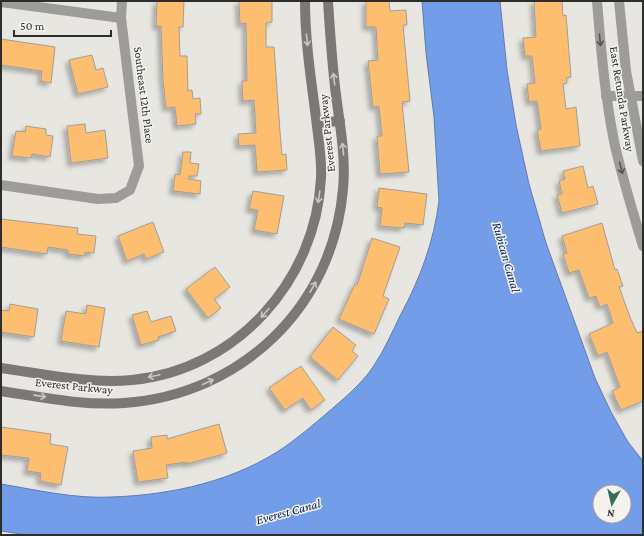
<svg xmlns="http://www.w3.org/2000/svg" width="644" height="536" font-family="'Crimson Pro',serif">
<defs>
<filter id="shadow"><feDropShadow dx="-3.5" dy="3.5" stdDeviation="2" flood-color="#0004"/></filter>
</defs>
<rect width="100%" height="100%" fill="#e7e6e0"/>
<!-- water -->
<path fill="#749de9" stroke="#5f7bb0" fill-rule="evenodd" d="M422,1h78l7,69 9,55 13,59 17,59 49,135 16,34 17,30 15,19v74h-615l-27,-4v-47c36,6 74,15 111,13 60,-2 124,-16 174,-51 14,-10 27,-21 40,-32 16,-14 35,-29 47,-47 11,-16 19,-35 28,-53 19,-35 33,-73 38,-113l-5,-84 -8,-64zM600,492h24v24h-24z"/>
<!-- building -->
<g fill="#febe6f" stroke="#a29e9a" filter="url(#shadow)">
<path d="M157,1h27l-1,26h-4l1,29h7l1,35 4,-1 1,9 7,-1 1,16h-6l1,10 -19,2 -2,-19 -9,1 -3,-28 -2,-54h-5z"/>
<path d="M239,1h33v21l-6,1v24h8l6,85 2,23 4,-1 1,16 -30,2 -2,-27 -16,1 -1,-12 18,-1 -2,-33 -11,1 -1,-20h5l-1,-58 -6,1z"/>
<path d="M366,1h23l1,10 16,-1 1,15h-4l7,76 -8,1 7,70 -29,2 -3,-38h5l-3,-30 -6,1 -5,-46 10,-1 -2,-33h-10z"/>
<path d="M534,1h28l1,15 3,-1 5,62 -5,1 1,5 -4,1 3,25 10,-2 4,39 -39,5 -4,-21 4,-1 -4,-28 -8,1 -2,-18 8,-1 -3,-27h-7l-2,-18 13,-1z"/>
<path d="M1,39l54,8 -4,36 -10,-2 1,-10 -41,-6z"/>
<path d="M92,55l4,15 7,-2 5,19 -30,7 -9,-34z"/>
<path d="M85,124l1,9 19,-3 3,28 -37,5 -4,-37z"/>
<path d="M26,126l20,3v6l7,1 -3,21 -18,-3 -1,4 -19,-2 4,-25 9,1z"/>
<path d="M183,152h8l-1,11 9,1 -2,12h-8v3l12,2 -1,13 -27,-3 2,-17 5,1z"/>
<path d="M583,166l5,22 5,-2 5,18 -36,9 -5,-18 5,-1 -3,-13 6,-2 -2,-8z"/>
<path d="M379,188l48,6 -4,31 -18,-2 -1,5 -24,-2 2,-18 -5,-1z"/>
<path d="M253,191l31,5 -7,38 -23,-4 4,-20 -9,-1z"/>
<path d="M1,219l77,9 -1,6 19,2 -2,17 -9,-1v4l-17,-2v-4l-20,-3 -1,7 -46,-7z"/>
<path d="M153,222l11,30 -18,7 -2,-5 -17,7 -9,-25z"/>
<path d="M602,223l13,47 2,-1 6,17 -4,1 11,30 7,16 6,-2v70l-22,9 -9,-19 8,-4 -13,-35 -9,4 -9,-22 24,-11 -6,-19 -7,3 -4,-11 -7,2 -10,-28 -10,3 -6,-19 4,-1 -5,-17z"/>
<path d="M372,238l28,9 -17,49 6,3 -15,35 -35,-15 16,-35 2,1z"/>
<path d="M215,267l15,20 -16,12 7,9 -13,10 -22,-29z"/>
<path d="M10,304l28,5 -4,28 -33,-5v-22l8,1z"/>
<path d="M87,305l18,3 -6,39 -38,-6 5,-30 20,3z"/>
<path d="M147,311l4,11 20,-6 5,15 -18,6 1,3 -18,5 -9,-30z"/>
<path d="M333,327l23,18 -4,6 6,5 -20,24 -28,-23z"/>
<path d="M301,366l24,34 -14,10 -8,-12 -18,12 -16,-22z"/>
<path d="M219,424l8,29 -40,11v-2l-21,3 2,13 -30,4 -5,-31 19,-3 -1,-11 16,-2v4z"/>
<path d="M1,427l50,7 -1,10 18,3 -7,38 -21,-4 1,-8 -14,-2 2,-13 -28,-3z"/>
</g>
<g fill="none" stroke-linecap="round" stroke-linejoin="round">
<!-- street -->
<g stroke="#9e9b9b" stroke-width="10">
<path d="M597,1c4,49 8,97 18,145 8,34 18,67 28,100"/>
<path d="M619,1l7,70 17,90"/>
<path d="M1,2l120,16"/>
<path d="M606,96h37"/>
<path d="M1,185l97,14 18,-1 14,-8 9,-24 -18,-148 1,-17"/>
</g>
<!-- secondary -->
<g stroke="#7c7877" stroke-width="10">
<path d="M317,123l23,-2"/>
<path d="M1,368c43,6 87,16 131,12 104,-10 184,-99 189,-202 1,-17 -2,-34 -4,-52 -5,-41 -12,-83 -12,-125"/>
<path d="M1,391c40,6 82,15 123,12 117,-8 209,-96 219,-214 3,-32 -3,-63 -7,-94 -4,-31 -6,-63 -8,-94"/>
</g>
</g>
<!-- one-way arrows -->
<defs><path id="oneway-shaft" d="M-6 0H5M1.5-3L5.5 0L1.5 3" fill="none" stroke-width="1.6" stroke-linecap="round" stroke-linejoin="round"/></defs>
<g stroke="#cac8c4">
<use href="#oneway-shaft" transform="translate(307 40) rotate(84)"/>
<use href="#oneway-shaft" transform="translate(334 79) rotate(-97)"/>
<use href="#oneway-shaft" transform="translate(343 149) rotate(-96)"/>
<use href="#oneway-shaft" transform="translate(319 197) rotate(98)"/>
<use href="#oneway-shaft" transform="translate(313 287) rotate(-61)"/>
<use href="#oneway-shaft" transform="translate(265 313) rotate(132)"/>
<use href="#oneway-shaft" transform="translate(154 376) rotate(168)"/>
<use href="#oneway-shaft" transform="translate(208 382) rotate(-24)"/>
<use href="#oneway-shaft" transform="translate(40 396) rotate(8)"/>
</g>
<g stroke="#555452">
<use href="#oneway-shaft" transform="translate(600 40) rotate(85)"/>
<use href="#oneway-shaft" transform="translate(621 168) rotate(76)"/>
</g>
<g text-anchor="middle" stroke-width="3" stroke-linejoin="round" paint-order="stroke">
<!-- street labels -->
<g font-size="12" fill="#2d2d2b" stroke="#f4f3ed">
<text transform="translate(144 95) rotate(83)" y="4">Southeast 12th Place</text>
<text transform="translate(622 99) rotate(81)" y="4">East Retunda Parkway</text>
<text transform="translate(327 133) rotate(-96)" y="4">Everest Parkway</text>
<text transform="translate(74 386) rotate(6)" y="4">Everest Parkway</text>
</g>
<!-- water labels -->
<g font-size="13" font-style="italic" fill="#042365" stroke="#f4f3ed">
<text transform="translate(507 257) rotate(74)" y="5">Rubican Canal</text>
<text transform="translate(288 511) rotate(-15)" y="5">Everest Canal</text>
</g>
</g>
<!-- border -->
<rect width="644" height="536" fill="none" stroke="#2d2d2b" stroke-width="4"/>
<!-- north arrow -->
<g transform="translate(612 504) rotate(188)"><circle r="19" fill="#f4f3ed" stroke="#a4a49f"/>
<path d="M0-3L7 15L0 10L-7 15Z" fill="#356d55"/>
<text y="-6" font-size="11" font-weight="bold" text-anchor="middle" fill="#2d2d2b">N</text>
</g>
<!-- scale -->
<path d="M14 30v6h97v-6" fill="none" stroke="#2d2d2b" stroke-width="2"/>
<text x="20" y="30" font-size="12" fill="#2d2d2b" stroke="#f4f3ed" stroke-width="3" paint-order="stroke">50 m</text>
</svg>
